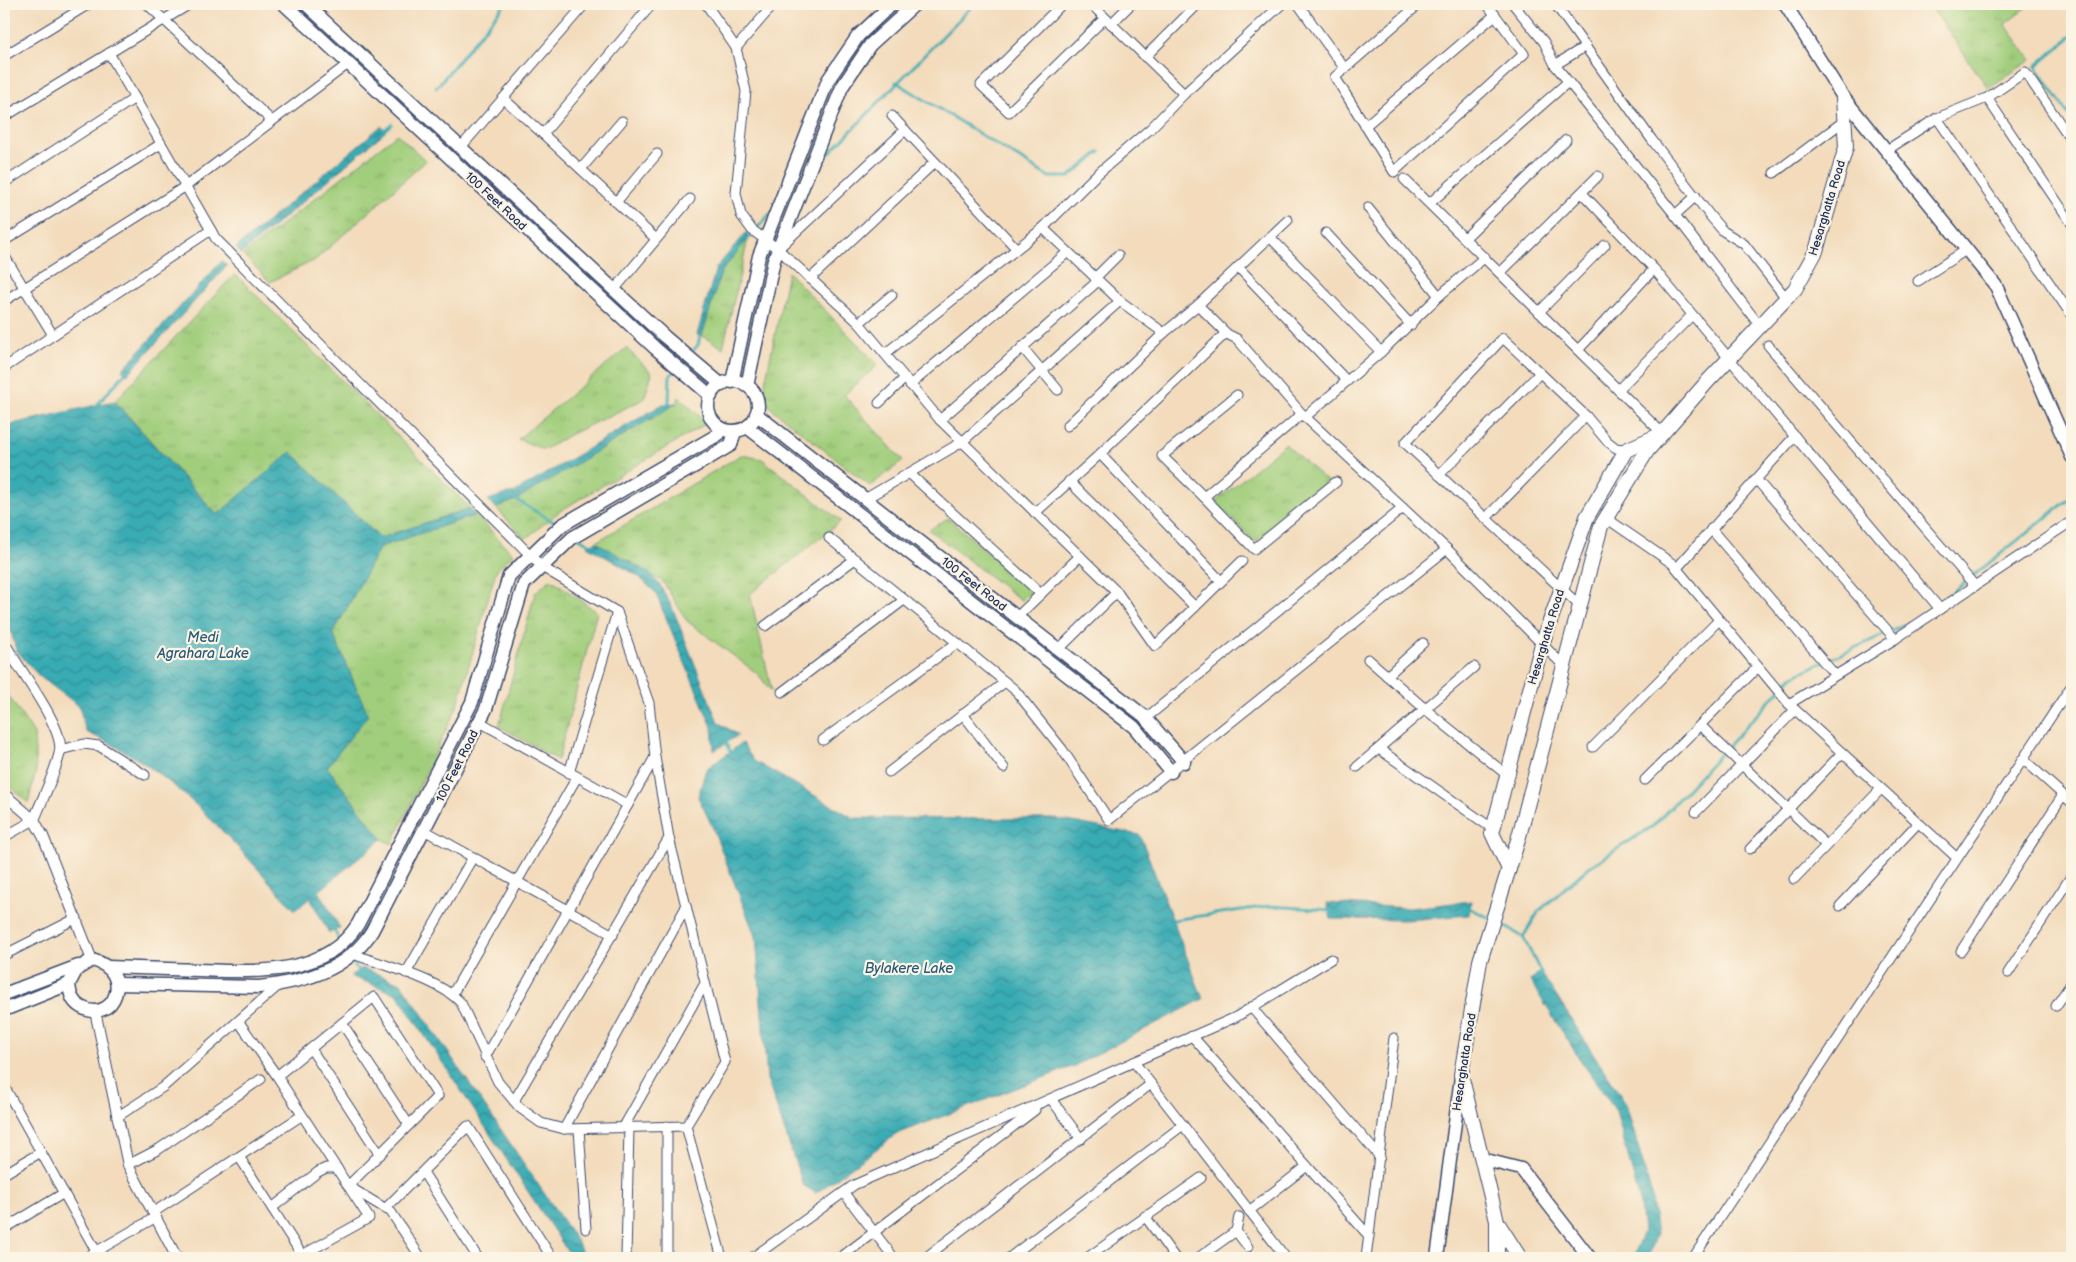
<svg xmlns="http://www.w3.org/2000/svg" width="2076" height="1262" font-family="'Balsamiq Sans',sans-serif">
<defs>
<pattern id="grass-tufts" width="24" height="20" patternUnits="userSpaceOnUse" patternTransform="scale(1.25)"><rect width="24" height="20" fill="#a1ce7b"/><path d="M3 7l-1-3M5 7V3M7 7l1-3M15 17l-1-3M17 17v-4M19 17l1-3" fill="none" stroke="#8ab16d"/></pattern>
<pattern id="water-waves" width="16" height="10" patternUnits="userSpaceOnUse" patternTransform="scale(1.25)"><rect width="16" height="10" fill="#39abb3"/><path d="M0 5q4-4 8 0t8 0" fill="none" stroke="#2f8c95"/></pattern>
</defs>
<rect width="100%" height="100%" fill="#fcf5e5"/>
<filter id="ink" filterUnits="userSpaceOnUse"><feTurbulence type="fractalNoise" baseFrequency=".02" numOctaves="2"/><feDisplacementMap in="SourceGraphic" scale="10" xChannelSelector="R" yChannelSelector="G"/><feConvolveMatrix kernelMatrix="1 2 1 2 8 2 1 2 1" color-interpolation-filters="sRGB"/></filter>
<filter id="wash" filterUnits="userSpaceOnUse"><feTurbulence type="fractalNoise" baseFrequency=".0096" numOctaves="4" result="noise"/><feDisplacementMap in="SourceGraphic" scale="20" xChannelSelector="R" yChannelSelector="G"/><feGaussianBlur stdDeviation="1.12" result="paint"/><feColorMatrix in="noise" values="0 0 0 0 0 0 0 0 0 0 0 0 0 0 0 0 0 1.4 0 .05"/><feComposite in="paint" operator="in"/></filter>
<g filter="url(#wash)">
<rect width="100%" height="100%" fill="#f3dbbc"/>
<!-- grass -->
<g fill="url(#grass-tufts)" stroke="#5e7e6c">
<path d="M1929,4h102l-26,20 26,36 -43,28z"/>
<path d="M397,134l29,27 -111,99 -45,22 -27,-27z"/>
<path d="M748,239l-25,109 -21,-12 19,-64z"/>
<path d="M788,272l90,93 -34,30 59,66 -33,25 -98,-77 -6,-8 -2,-13z"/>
<path d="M235,274l235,234 -90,30 -89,-86 -74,63 -102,-114z"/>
<path d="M626,348l26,25 -8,26 -73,35 -27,16 -26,-11z"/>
<path d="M679,397l28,26 -147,88 -35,28 -29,-31 20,-8 161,-97z"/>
<path d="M1285,444l44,39 -74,59 -40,-40z"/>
<path d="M741,455l21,4 79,62 -91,73 22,98 -14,-18 -71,-53 -24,-39 -67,-40z"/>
<path d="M476,515l37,39 -17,17 -39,136 -65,137 -10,-5 -55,-72 41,-52 -35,-81 47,-87z"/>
<path d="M948,518l84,73 -10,10 -93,-71z"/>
<path d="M551,579l46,33 -39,148 -59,-34 36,-133z"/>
<path d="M4,689l30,45 2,37 -8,32 -24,-23z"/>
</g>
<!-- water -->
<g fill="url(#water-waves)" stroke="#2a6d88">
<path d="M381,126l5,5 -145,123 -5,-6z"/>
<path d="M747,232l1,7 -27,33 -19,64 -5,-1 19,-67z"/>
<path d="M222,261l5,5 -99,108 -6,-4z"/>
<path d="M114,401l103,114 74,-63 89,86 90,-30 6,7 -96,32 -47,86 35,82 -41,52 55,72 -63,52 21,37 -11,5 -19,-35 -15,12c-66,-71 -116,-138 -209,-178l-7,-26 -40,-30 -23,-26 -12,-43v-179l13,-5z"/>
<path d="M677,403l-161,97 -20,8 -8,-8 18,-6h6l151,-90z"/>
<path d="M596,542l53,31 11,12 12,22 46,115 20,13 -24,16 -2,-24 -57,-135 -17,-16 -51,-30z"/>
<path d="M742,743l12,18 100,57 203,1 83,16 63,164 -129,67 -177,68 -81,59 -13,-8 -36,-106 -11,-141 -44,-112 -14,-29 8,-28z"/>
<path d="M1471,901l-2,14 -62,5 -76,-1 -4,-16 82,5z"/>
<path d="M362,968l39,15 177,260 6,15h-12l-175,-264 -47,-18z"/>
<path d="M1540,971l86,133 25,88 6,42 -9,24h-15l10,-27 -4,-33 -23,-87 -37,-53 -49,-77z"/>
</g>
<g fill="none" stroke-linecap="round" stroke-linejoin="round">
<!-- stream -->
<g stroke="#39abb3" stroke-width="3">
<path d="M2072,36l-36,30 36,54"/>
<path d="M896,82l153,95h20l31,-25"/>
<path d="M436,88l69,-84"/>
<path d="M383,131l9,-7"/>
<path d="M816,167l158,-163"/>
<path d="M788,196l10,-10"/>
<path d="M747,239l23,-25"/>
<path d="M689,355l9,-10 3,-13"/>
<path d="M665,405l4,-2 1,-27 5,-5"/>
<path d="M94,408l34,-38"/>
<path d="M515,499l42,25"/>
<path d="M579,538l14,8"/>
<path d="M1925,614l147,-117"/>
<path d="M725,741l6,12"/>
<path d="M1467,907l23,11"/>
<path d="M1173,920l96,-14 62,4"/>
<path d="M1495,921l28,16 19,38"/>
<path d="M332,927l8,14"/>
<path d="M1523,937l16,-26 50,-44 64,-41 140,-150 123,-56"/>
<path d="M350,960l10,12"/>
</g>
</g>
</g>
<g filter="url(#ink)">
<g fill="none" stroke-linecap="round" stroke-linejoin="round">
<defs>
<g id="minor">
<path d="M147,4l125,117"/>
<path d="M706,4l30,44 38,-44"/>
<path d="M1062,4l-81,81 28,27 96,-94"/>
<path d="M1091,4l93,90"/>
<path d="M1298,4l47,65"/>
<path d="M1419,4l-84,73 59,95 130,-118 -37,-50"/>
<path d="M1513,4l31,38 11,23 120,150 85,111"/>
<path d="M1555,4l97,136 59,77 12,14 21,13 42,54"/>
<path d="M1111,24l20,-20"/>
<path d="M736,48l10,43 -10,102 5,22 11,15 26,19 81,74 81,97 177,172 38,54 87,-85"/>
<path d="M109,53l107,186 326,328 75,45 32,91 6,54 14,81 56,224 -39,64 36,132"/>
<path d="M4,56l85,-52"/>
<path d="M1145,57l53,-53"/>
<path d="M1555,65l31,-19"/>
<path d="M1987,98l85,126"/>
<path d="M504,99l39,35 109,-130"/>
<path d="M892,116l123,131"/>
<path d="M4,117l186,-113"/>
<path d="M1937,118l135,198"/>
<path d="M1365,126l130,-111"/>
<path d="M543,134l113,105"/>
<path d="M461,147l124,-143"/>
<path d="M1887,150l50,-32 50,-20 38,-26 47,69"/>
<path d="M581,169l41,-48"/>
<path d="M1774,173l70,-52"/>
<path d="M1404,179l258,254"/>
<path d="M4,183l131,-85"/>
<path d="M1582,193l72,76 286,340"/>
<path d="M616,202l41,-48"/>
<path d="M1430,203l138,-121"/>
<path d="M1368,208l71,88"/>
<path d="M1675,215l21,-19"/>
<path d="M1043,228l77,73 44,32 34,-28 29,29 10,5 65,75 145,135 116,116"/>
<path d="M1326,233l85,92"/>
<path d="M1270,237l111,115"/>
<path d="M1465,238l101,-98"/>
<path d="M4,241l157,-97"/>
<path d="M781,246l124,-116"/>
<path d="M4,255l49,80"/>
<path d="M1238,267l109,114"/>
<path d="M1500,273l98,-97"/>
<path d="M1095,278l23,-23"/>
<path d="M810,279l125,-117"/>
<path d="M1918,281l48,-31"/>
<path d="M614,290l76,-91"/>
<path d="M4,301l182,-115 162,-122"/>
<path d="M1198,305l90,-85"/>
<path d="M1539,312l66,-67"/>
<path d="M859,323l33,-28"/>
<path d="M1768,345l207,241"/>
<path d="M1022,347l36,43"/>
<path d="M1578,350l76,-81"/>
<path d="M886,353l157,-125 51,-51 56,-48 34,-35 98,-90"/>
<path d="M4,368l207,-138"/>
<path d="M910,385l158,-133"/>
<path d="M1618,390l74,-75"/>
<path d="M1237,395l-75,61 42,41 98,-83"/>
<path d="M879,403l25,-24"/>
<path d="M1305,417l76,-65 58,-56 46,-39"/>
<path d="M940,420l158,-139"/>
<path d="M1067,426l97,-93"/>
<path d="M1100,454l121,127"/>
<path d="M909,473l132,121"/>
<path d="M1439,475l101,-102"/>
<path d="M1756,479l139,160"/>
<path d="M1069,481l126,126"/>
<path d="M1204,497l50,52 82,-67"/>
<path d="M865,499l97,-57 158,-141"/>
<path d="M1035,513l65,-59 126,-121"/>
<path d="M1486,518l100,-102"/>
<path d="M1609,520l64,44 116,140 168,154"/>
<path d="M1711,529l124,146"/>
<path d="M829,538l186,152 47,59 47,71 338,-271"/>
<path d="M1677,568l118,-132"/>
<path d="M1579,605l-174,-162 98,-105 83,78 21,25 9,7 13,2"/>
<path d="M1017,617l63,-61"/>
<path d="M765,626l90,-67"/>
<path d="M1059,649l58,-57"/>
<path d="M1368,659l57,50 82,66"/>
<path d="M1387,676l36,-33"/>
<path d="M782,692l122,-92"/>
<path d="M1789,704l106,-65 177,-118"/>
<path d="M963,714l41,54"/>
<path d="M1146,718l257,-210"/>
<path d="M480,722l148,83"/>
<path d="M1700,725l126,120"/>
<path d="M823,740l134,-97"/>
<path d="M1593,747l126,-127"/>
<path d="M1379,749l114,80"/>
<path d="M60,750l24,-6 15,2 46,29"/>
<path d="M2023,759l49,44"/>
<path d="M1357,767l117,-100"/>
<path d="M889,772l116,-90"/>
<path d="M569,773l48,-161"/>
<path d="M1645,780l113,-113"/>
<path d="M1696,812l99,-102"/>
<path d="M424,830l189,105"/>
<path d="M4,837l30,-17"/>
<path d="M1750,849l92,-96"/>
<path d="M1794,879l87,-90"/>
<path d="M1840,906l78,-83"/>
<path d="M1961,951l102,-156"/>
<path d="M353,954c30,11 88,26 108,49l37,79 22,26 21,15 23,6 122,-3"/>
<path d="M4,955l73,-37"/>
<path d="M406,973l67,-116"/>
<path d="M2008,973l64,-98"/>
<path d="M453,993l124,-216"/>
<path d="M2056,1006l16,-24"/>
<path d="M1251,1007l129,150"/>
<path d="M239,1022l38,54 71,110 43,26 30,46"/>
<path d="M342,1023l67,102"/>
<path d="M1192,1036l177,200"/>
<path d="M311,1049l69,106"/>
<path d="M485,1057l170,-300"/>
<path d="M1134,1062l152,196"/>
<path d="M277,1076l97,-79 64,99 -90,90"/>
<path d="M4,1086l96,172"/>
<path d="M1051,1099l30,40"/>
<path d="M514,1101l155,-263"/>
<path d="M117,1117l46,-30 116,-102"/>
<path d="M667,1126v132"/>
<path d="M623,1128l81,-143"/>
<path d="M564,1129l122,-222"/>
<path d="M579,1129l7,100"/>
<path d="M240,1158l62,97"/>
<path d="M128,1165l31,-16 102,-70"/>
<path d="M423,1172l55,86"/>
<path d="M4,1174l37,-22"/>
<path d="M844,1193l50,65"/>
<path d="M272,1208l46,-36 8,-4h11l2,4"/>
<path d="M385,1209l83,-83 84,132"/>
<path d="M1249,1211l58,-45"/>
<path d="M154,1212l144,-94"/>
<path d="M1145,1216l30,42"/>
<path d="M4,1229l60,-36"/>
<path d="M1236,1231l12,16"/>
<path d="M85,1258l71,-41"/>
<path d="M297,1258l72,-40 -19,-29"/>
<path d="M626,1258l3,-130"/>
<path d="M752,1258l102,-73 382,-168 95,-58"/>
<path d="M840,1258l195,-148"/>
<path d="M925,1258l226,-174"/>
<path d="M1009,1258l174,-133"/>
<path d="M1087,1258l114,-80"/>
<path d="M1198,1258l38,-27 3,-14"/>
<path d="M1366,1258l28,-220"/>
<path d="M1693,1258l379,-573"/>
</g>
<g id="tertiary">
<path d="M4,642c12,24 60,84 56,109 -3,18 -19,51 -26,69l9,16 49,124"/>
<path d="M4,794l30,26"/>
<path d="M95,1011l33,154 49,93"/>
</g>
<g id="secondary">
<path d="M284,4l371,344 56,48"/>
<path d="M306,4l359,333 57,48"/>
<path d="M1785,4l58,93 153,189 76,171"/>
<circle cx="733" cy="406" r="25"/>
<path d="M732,382l27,-126 69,-176 30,-44 34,-32"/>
<path d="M747,386l27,-126 68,-173 28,-42 45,-41"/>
<path d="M756,414l388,302 40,46"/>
<path d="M747,427l387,300 37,45"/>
<path d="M92,960c44,11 22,66 -11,47 -9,-5 -11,-13 -12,-23l8,-15z"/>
<path d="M107,967c31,1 61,2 92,3 54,2 126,7 159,-46l114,-222 37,-126 53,-51 157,-91 2,-6"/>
<path d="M117,984l142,3c44,-5 88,-16 113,-56l114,-222 38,-125 48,-46 159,-93 4,-14"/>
<path d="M4,994l74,-28"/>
<path d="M4,1010l65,-26"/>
<path d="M1482,1159l39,10 69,89"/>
<path d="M1437,1258l24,-181"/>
</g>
<g id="primary">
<path d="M1509,869l-17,-36 50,-189 45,-127 39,-67 29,-13"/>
<path d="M1497,1222l23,36"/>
<path d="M1497,1258v-37l-36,-146 19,-114 38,-121 83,-314 46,-75 61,-70 87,-92 21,-38 30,-104 -3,-50"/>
</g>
</defs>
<!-- minor casing -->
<use href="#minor" stroke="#3b496c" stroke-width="11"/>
<!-- tertiary casing -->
<use href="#tertiary" stroke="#3b496c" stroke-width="12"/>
<!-- secondary casing -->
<use href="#secondary" stroke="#3b496c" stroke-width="15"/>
<!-- primary casing -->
<use href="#primary" stroke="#3b496c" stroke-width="16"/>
<!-- minor -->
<use href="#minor" stroke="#fff" stroke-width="9"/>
<!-- tertiary -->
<use href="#tertiary" stroke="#fff" stroke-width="10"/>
<!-- secondary -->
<use href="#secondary" stroke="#fff" stroke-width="12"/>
<!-- primary -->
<use href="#primary" stroke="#fff" stroke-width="14"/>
</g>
</g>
<g text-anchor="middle" stroke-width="4.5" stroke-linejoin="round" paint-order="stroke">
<!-- street labels -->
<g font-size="12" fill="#1b2f5e" stroke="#fcf5e5">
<text transform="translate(496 201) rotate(43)" y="4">100 Feet Road</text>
<text transform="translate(1827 208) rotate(-73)" y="4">Hesarghatta Road</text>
<text transform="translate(974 584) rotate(38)" y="4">100 Feet Road</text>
<text transform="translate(1546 637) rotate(-73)" y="4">Hesarghatta Road</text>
<text transform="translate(457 766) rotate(-63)" y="4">100 Feet Road</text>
<text transform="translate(1464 1062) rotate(-81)" y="4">Hesarghatta Road</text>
</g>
<!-- water labels -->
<g font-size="14" font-style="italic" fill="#265a7c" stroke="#fcf5e5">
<text x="203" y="642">Medi<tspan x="203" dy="16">Agrahara Lake</tspan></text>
<text x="909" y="973">Bylakere Lake</text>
</g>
</g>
<!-- margin -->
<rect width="2076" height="1262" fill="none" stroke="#fcf5e5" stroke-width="20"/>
</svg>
